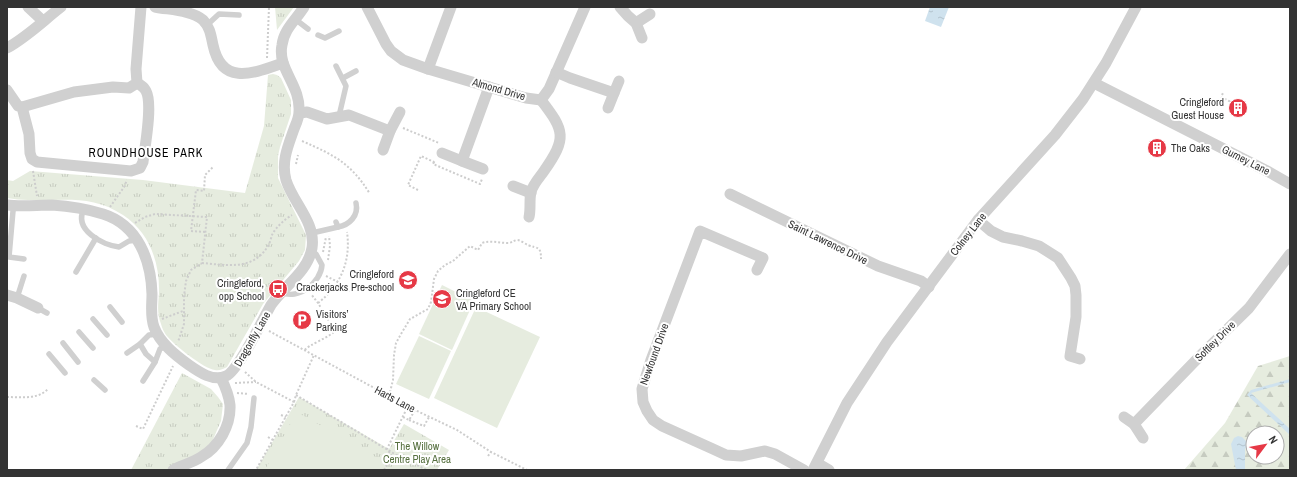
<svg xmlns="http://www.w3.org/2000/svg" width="1297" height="477" font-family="'Archivo Narrow',sans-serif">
<defs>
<pattern id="forest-firs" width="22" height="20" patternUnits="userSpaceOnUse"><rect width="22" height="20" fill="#e6ecdf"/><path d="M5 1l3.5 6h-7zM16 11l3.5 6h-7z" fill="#c6cbc0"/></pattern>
<pattern id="park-tufts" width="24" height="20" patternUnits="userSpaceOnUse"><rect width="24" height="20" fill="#e6ecdf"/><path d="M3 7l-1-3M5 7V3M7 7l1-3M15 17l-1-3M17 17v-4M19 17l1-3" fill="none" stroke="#c6cbc0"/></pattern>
<pattern id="water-ripples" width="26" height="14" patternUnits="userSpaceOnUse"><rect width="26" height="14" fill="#cfe2ee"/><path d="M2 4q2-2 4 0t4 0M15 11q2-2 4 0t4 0" fill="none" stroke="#b2c2cd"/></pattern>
</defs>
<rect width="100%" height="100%" fill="#fff"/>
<!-- forest -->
<path fill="url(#forest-firs)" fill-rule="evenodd" d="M1290,356v114h-106l41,-47 33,-57zM1253,433h24v24h-24z"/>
<!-- park -->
<g fill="url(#park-tufts)">
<path d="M275,7h19l-17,23z"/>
<path d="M273,74l4,1 4,3 10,22v14l-11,33 -2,9v22l28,57 -1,15 -6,11 -36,43 -36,63c-4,2 -8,4 -12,3 -11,-1 -42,-26 -49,-35 -2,-3 -4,-7 -5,-11 -4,-10 -3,-19 -2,-30 1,-31 -9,-61 -36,-79 -31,-21 -61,-14 -95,-15 -7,0 -14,-1 -21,-2v-18l6,1 17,-10 113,9 102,13 19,-67 4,-51z"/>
<path d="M182,373l29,16 7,8 5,7 -2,17 -10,23 -9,9 -37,17h-34z"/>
<path d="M299,397l90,52 15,-25 45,26 -12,20h-181z"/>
</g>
<!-- garden -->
<g fill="#e6ecdf">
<path d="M442,285l32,16 -22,49 -33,-16z"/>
<path d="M476,307l64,30 -43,91 -63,-30z"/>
<path d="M419,336l32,15 -22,48 -33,-15z"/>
<path d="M297,412l87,50 -5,8h-114z"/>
</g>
<!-- water -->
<g fill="url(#water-ripples)">
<path d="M930,7h19l-8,20 -16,-6z"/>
<path d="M1290,379v3l-39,11 39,36v6l-43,-40 4,-5z"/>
<path d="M1238,436l4,1 11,11v7l-8,-7v22h-9l-5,-26 3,-6z"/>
</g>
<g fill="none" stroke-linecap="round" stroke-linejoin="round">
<!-- path -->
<g stroke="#cdcdcd" stroke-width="2" stroke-dasharray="2 2" stroke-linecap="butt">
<path d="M267,58l2,-51"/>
<path d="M1222,95l1,-2"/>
<path d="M1221,97l10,5"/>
<path d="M403,128l36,15"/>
<path d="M302,141c32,14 49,22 68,53"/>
<path d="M434,162l-1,2 47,20 2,-5"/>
<path d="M296,164l2,-9"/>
<path d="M33,171l4,25"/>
<path d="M418,190l-10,-5 13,-29 13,6 1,-2"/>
<path d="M110,207l14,-20 3,-7"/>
<path d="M135,223l10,-6 10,-3 52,3 -5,46 -11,7 -5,11 -2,15v28l-6,18"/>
<path d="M205,232l-14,-1 5,-41 8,1 1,-16 8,-8"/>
<path d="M323,252l3,-15"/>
<path d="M328,260l2,-14 -1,-10"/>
<path d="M202,263c24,2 51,8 66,-17 2,-3 3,-8 4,-11 4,-8 13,-16 20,-20"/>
<path d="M326,276l12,6 12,9"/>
<path d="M318,303c23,-18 33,-42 29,-71"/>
<path d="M162,319l21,-8"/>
<path d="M269,331l146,79 42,20 34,22 36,18"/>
<path d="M305,350c3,-5 23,-12 30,-19l-17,-28 -7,-9"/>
<path d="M245,372l11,10 38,20 -38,68"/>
<path d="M235,383l21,-1"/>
<path d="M237,393l12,1"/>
<path d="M296,395l102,61 29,14"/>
<path d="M389,396l4,-16 1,-25 2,-12 5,-9 9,-15 18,-10 3,-7 3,-23 4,-8 7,-6 8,-4 17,-15 8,4 4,-7c9,-3 17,0 26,0 3,0 5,-2 9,-3 4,0 8,4 11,5 10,4 13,1 13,14"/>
<path d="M7,397c14,0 30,3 41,-8"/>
<path d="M294,402l2,-7 18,-40"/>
<path d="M281,415l5,2"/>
<path d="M403,417l6,3 6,-10"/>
<path d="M409,420l15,6 5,-9"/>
<path d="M136,426l7,3 30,-63"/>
<path d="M268,437l5,3"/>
<path d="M488,456l3,-4"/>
<path d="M384,470l8,-14 -5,-7 21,-43"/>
</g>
<!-- lane -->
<g stroke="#d0d0d0" stroke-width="5.5">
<path d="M295,19l13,10"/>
<path d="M207,25l12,-11 20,1"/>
<path d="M318,35l7,3 14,-7"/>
<path d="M336,66l10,20 -7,30"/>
<path d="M343,78l13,-7"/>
<path d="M15,206l-2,5 -4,46 15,2"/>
<path d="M84,209c-11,21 19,36 35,38l10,-6 8,-1"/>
<path d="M336,222l2,5c11,-2 21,-11 18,-24"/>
<path d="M312,233l26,-6"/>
<path d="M76,272l20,-34"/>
<path d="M281,292c17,9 40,-10 41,-27l-6,-11 -5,-3"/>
<path d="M17,298l7,-22"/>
<path d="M110,307l12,15"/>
<path d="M38,308l9,5"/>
<path d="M93,319l14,16"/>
<path d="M79,332l14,16"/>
<path d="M63,343l15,19"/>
<path d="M140,344l6,10 9,8"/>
<path d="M127,353l13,-9 9,-9 9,-1"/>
<path d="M49,354l16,19"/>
<path d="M94,380l11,10"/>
<path d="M143,381l12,-19 5,-13 6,-3"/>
<path d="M228,470l19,-27 4,-16 3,-29"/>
</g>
<!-- street -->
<g stroke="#d0d0d0" stroke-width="11">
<path d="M28,7l15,14"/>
<path d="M155,7c15,3 36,3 48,13 7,7 8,16 10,25 9,42 41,28 70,18"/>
<path d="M367,7l19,37 5,7 12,9 25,9 98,29 15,2 8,-11 36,-82"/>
<path d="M620,7l8,9 8,7 6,15"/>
<path d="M636,23l14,-9"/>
<path d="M7,48c20,-11 36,-27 54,-41"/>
<path d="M428,69l23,-62"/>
<path d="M556,72l14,6 44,15 5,-12"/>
<path d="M1094,83l175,89 21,12"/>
<path d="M7,90l11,16 4,1 7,27 1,19 2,6 5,3 94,9 9,-3 3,-6c2,-16 10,-58 3,-71 -2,-4 -5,-6 -9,-8"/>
<path d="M22,107l52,-15 39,-5 16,1 8,-5 -1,-14 5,-62"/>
<path d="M608,108l6,-15"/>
<path d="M300,113l7,-1 20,7 22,-4 41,16 10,-19"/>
<path d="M383,150l7,-19"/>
<path d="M442,153l20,8"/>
<path d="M483,169l-21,-8 27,-74"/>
<path d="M513,186l18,7"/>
<path d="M730,194l148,72 43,15 8,6"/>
<path d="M7,205c15,2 30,0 45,0 16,1 35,4 51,9 35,11 48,46 49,80 0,11 -2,22 2,33 6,16 21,28 35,38 10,7 24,17 37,11 12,-5 37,-57 45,-71 13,-19 37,-33 41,-57 4,-26 -19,-45 -26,-68 -5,-18 2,-34 8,-51 2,-5 5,-11 5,-17 2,-27 -22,-43 -17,-67 2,-16 14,-25 22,-38"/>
<path d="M529,217c2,-8 0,-17 2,-25 2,-8 9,-15 13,-21 23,-33 21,-40 -3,-71"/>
<path d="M978,220l13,11 12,6 19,4 17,5 19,12 13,20 4,8 1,9v22l-6,39 10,3"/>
<path d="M757,270l6,-12 -63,-27 -49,129 -9,29 1,13 4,9 6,9 9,6 51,23 13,6 15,1 24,-5 10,3 29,16"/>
<path d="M7,295l10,3 21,10"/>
<path d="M1124,417l10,7"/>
<path d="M1143,438l-9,-14 67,-69 48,-47 41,-54"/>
<path d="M817,463l12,7"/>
<path d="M173,470c9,-5 19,-7 28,-13 18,-10 30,-32 29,-52 -1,-9 -5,-19 -9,-27"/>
<path d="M813,470l34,-67 40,-61 91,-122 77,-85 28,-36 23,-36 30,-56"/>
</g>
</g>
<!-- icons -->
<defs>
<symbol id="building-disc" viewBox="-11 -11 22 22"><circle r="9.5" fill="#e63946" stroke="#fff"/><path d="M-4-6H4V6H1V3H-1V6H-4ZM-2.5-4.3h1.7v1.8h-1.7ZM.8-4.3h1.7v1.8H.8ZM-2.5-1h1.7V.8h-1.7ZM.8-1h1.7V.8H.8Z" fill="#fff"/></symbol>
<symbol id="school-disc" viewBox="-11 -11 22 22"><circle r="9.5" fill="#e63946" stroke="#fff"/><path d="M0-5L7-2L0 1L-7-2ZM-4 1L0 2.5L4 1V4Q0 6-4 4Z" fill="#fff"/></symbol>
<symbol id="bus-disc" viewBox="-11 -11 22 22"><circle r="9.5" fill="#e63946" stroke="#fff"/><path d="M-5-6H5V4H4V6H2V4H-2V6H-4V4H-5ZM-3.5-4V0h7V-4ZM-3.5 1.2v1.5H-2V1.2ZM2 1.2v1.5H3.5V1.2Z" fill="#fff"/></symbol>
<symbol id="parking-disc" viewBox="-11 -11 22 22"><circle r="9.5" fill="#e63946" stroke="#fff"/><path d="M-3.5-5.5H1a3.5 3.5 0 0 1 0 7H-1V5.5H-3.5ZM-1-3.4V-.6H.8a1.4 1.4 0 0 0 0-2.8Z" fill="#fff"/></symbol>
</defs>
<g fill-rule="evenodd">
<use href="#building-disc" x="1227" y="97" width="22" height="22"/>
<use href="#building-disc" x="1146" y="137" width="22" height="22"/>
<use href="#school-disc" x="397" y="269" width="22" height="22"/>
<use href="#bus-disc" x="267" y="278" width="22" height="22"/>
<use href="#school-disc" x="431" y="288" width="22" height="22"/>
<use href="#parking-disc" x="291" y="309" width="22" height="22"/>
</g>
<g text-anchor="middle" stroke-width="4" stroke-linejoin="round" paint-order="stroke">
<!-- street labels -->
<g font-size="11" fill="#333" stroke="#fff">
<text transform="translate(499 89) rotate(16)" y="4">Almond Drive</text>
<text transform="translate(1246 160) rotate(27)" y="4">Gurney Lane</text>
<text transform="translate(968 234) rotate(-52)" y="4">Colney Lane</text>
<text transform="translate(828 242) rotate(26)" y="4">Saint Lawrence Drive</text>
<text transform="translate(252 339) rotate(-60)" y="4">Dragonfly Lane</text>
<text transform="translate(1215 341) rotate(-45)" y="4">Softley Drive</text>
<text transform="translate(654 354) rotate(-70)" y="4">Newfound Drive</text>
<text transform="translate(395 399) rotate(28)" y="4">Harts Lane</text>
</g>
<!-- poi labels -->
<g font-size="11" fill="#333" stroke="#fff" text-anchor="end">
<text x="1224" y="106">Cringleford<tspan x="1224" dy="13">Guest House</tspan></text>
<text x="1171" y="152" text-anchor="start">The Oaks</text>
<text x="394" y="278">Cringleford<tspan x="394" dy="13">Crackerjacks Pre-school</tspan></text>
<text x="264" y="287">Cringleford,<tspan x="264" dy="13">opp School</tspan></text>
<text x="456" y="297" text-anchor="start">Cringleford CE<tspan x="456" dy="13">VA Primary School</tspan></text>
<text x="316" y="318" text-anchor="start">Visitors’<tspan x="316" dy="13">Parking</tspan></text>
</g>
<!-- park labels -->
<g font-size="11" fill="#56703f" stroke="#fff">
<text x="417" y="450">The Willow<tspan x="417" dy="13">Centre Play Area</tspan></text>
</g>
<!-- neighbourhood labels -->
<g font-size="12" letter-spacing="1" fill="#000" stroke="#fff">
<text x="146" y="157">ROUNDHOUSE PARK</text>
</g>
</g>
<!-- border -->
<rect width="1297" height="477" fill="none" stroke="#333333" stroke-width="16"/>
<!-- north arrow -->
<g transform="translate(1265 445) rotate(58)"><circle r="19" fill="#ffffff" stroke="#adadad"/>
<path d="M0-3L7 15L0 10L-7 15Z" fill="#e63946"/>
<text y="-6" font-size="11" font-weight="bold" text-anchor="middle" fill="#333333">N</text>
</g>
</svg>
